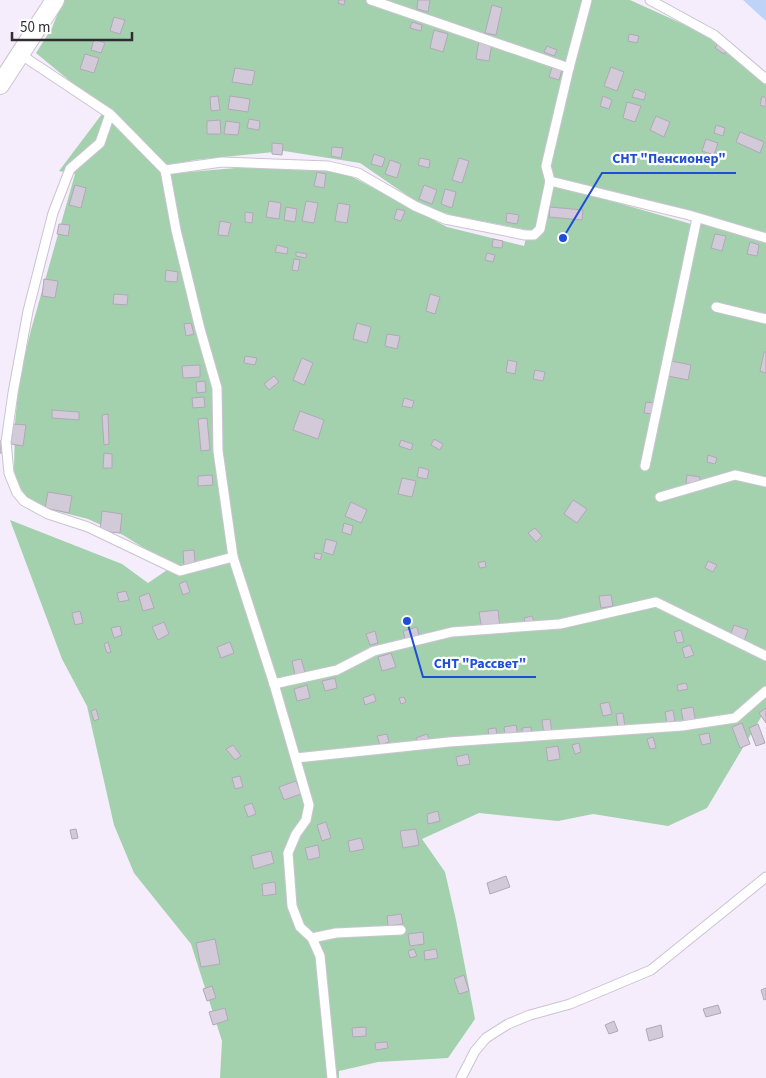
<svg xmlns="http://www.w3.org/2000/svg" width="766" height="1078" font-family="'Source Sans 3',sans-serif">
<rect width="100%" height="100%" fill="#f5ecfc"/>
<!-- green -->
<path fill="#a3d1ae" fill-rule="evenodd" d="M63,0h567l97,44 39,35v630l-59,99 -39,18 -75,-12 -35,7 -79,-8 -57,26 23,33 11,48 19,99 -27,39 -70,4 -39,9v7h-119l2,-37 -31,-97 -57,-71 -20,-48 -27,-119 -25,-47 -52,-139 112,44 26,19 25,-17 -50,-31 -35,-16 -43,-11 -17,-9 -9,-13 -5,-15 1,-48 4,-44 12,-49 44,-156 -16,-3 46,-61 -69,-57 16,-25zM284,151l76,12 64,44 31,9 73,14 -4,16 -77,-19 -102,-54 -59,-7h-27l-81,7 -7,-8 23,-5zM613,191l88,25 -3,10 -87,-25z"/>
<!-- water -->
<path fill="#bdd4f8" d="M743,0h23v21z"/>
<!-- building -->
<g fill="#d3cad9" stroke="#b0a8b7">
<path d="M339,0h6l-1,5 -6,-2z"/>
<path d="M418,0h12l-2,12 -11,-3z"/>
<path d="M492,5l10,3 -6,27 -11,-2z"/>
<path d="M114,17l11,3 -5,14 -10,-3z"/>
<path d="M412,22l10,3 -1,6 -11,-3z"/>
<path d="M434,30l14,4 -5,18 -13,-4z"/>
<path d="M629,34l10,2 -2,7 -9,-2z"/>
<path d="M94,39l11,4 -4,10 -10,-3z"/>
<path d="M479,41l13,2 -3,18 -13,-2z"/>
<path d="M718,43l9,6 -3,5 -9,-6z"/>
<path d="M547,46l10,4 -3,6 -10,-4z"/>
<path d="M85,54l14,4 -5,15 -14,-4z"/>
<path d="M552,67l10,3 -3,10 -10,-3z"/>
<path d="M611,67l13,5 -7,19 -13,-5z"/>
<path d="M235,68l20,3 -3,14 -20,-3z"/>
<path d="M635,89l11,4 -2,7 -12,-3z"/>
<path d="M218,96l2,14 -9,1 -1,-14z"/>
<path d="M230,96l20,3 -2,13 -20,-3z"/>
<path d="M603,96l9,4 -3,9 -9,-3z"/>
<path d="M762,96l4,2v9l-6,-2z"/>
<path d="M627,102l14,4 -6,16 -12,-4z"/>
<path d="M656,116l14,6 -6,15 -14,-7z"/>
<path d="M249,119l11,2 -1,9 -12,-2z"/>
<path d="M220,120l1,14h-14v-13z"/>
<path d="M226,121l14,2 -2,12 -14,-1z"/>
<path d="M716,125l9,3 -2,8 -9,-3z"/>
<path d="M740,132l24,10 -4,11 -24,-11z"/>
<path d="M706,139l12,4 -4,12 -12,-4z"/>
<path d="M272,143l11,1 -1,11 -10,-1z"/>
<path d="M332,147l11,1 -2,10 -10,-2z"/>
<path d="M374,154l11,4 -3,9 -11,-3z"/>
<path d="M420,158l10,2 -1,8 -11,-3z"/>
<path d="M459,158l10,3 -7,22 -10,-3z"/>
<path d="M390,160l11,4 -4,14 -12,-4z"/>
<path d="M317,172l9,2 -2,14 -10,-2z"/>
<path d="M75,185l11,3 -5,20 -12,-3z"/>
<path d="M424,185l13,5 -5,14 -13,-5z"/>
<path d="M445,189l11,3 -4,16 -11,-4z"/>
<path d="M269,201l12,2 -2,16 -13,-2z"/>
<path d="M306,201l12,2 -4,20 -12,-2z"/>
<path d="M338,203l12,2 -3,18 -12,-2z"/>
<path d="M286,207l11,2 -2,13 -11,-2z"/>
<path d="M550,207l33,3 -1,10 -33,-3z"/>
<path d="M397,209l8,2 -4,10 -7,-2z"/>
<path d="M245,212l8,1 -1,10 -7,-1z"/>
<path d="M507,213l12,2 -2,9 -11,-2z"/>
<path d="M220,221l11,2 -3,13 -10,-1z"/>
<path d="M59,224l11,1 -2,11 -11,-2z"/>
<path d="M715,234l11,2 -4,15 -11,-3z"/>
<path d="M493,239l10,2 -1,7 -10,-1z"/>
<path d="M750,242l9,3 -2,11 -10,-2z"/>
<path d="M277,245l11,3 -1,6 -12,-2z"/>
<path d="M296,252l11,2 -1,4 -10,-2z"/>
<path d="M487,253l8,2 -2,7 -8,-2z"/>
<path d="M294,259l6,1 -2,11 -6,-1z"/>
<path d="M166,270l12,2 -1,10 -12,-1z"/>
<path d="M44,279l14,2 -3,17 -13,-2z"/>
<path d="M114,294l14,1 -1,10 -14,-1z"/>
<path d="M430,294l10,3 -5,17 -9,-3z"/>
<path d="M191,323l3,11 -8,2 -2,-12z"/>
<path d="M357,323l14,4 -4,16 -14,-4z"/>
<path d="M387,334l13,2 -3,13 -12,-3z"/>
<path d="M764,352h2v21l-6,-2z"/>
<path d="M245,356l12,2 -2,7 -11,-2z"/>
<path d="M302,358l11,5 -9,22 -11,-5z"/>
<path d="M508,360l9,2 -2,12 -9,-2z"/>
<path d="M671,361l20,4 -3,15 -20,-4z"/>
<path d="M200,365v12l-17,1 -1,-12z"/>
<path d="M535,370l10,2 -2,9 -10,-2z"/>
<path d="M274,376l5,6 -10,8 -5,-6z"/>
<path d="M205,381l1,11 -9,1 -1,-11z"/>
<path d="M204,397l1,10 -12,1 -1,-10z"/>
<path d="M404,398l10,3 -2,7 -10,-2z"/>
<path d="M646,402l9,1 -1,11 -10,-1z"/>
<path d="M52,410l27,2v8l-27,-2z"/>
<path d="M300,411l24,9 -6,19 -25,-9z"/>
<path d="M108,414l1,30 -5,1 -2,-30z"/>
<path d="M207,418l3,32 -9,1 -3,-32z"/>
<path d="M13,424l13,1 -3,21 -12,-2z"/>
<path d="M434,439l9,5 -3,6 -9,-5z"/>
<path d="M401,440l12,4 -2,6 -12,-4z"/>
<path d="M0,441h2l1,12h-3z"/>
<path d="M104,453l8,1v14h-9z"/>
<path d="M708,455l9,3 -2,6 -8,-2z"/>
<path d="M419,467l10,3 -2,9 -10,-2z"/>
<path d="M212,475l1,10 -15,1v-10z"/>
<path d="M687,475l13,2 -1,7 -13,-1z"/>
<path d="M402,478l14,3 -4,16 -14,-3z"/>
<path d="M48,492l24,4 -3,17 -24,-5z"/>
<path d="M573,500l14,9 -10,14 -13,-9z"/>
<path d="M351,502l16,8 -6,13 -16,-7z"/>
<path d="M102,511l20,3 -2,19 -20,-2z"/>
<path d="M344,523l9,3 -2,9 -9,-3z"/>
<path d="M535,528l7,8 -6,6 -8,-9z"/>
<path d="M326,539l11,3 -4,13 -10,-3z"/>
<path d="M194,550l1,13 -11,2 -1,-14z"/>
<path d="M315,553l7,1 -2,6 -6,-2z"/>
<path d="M485,561l1,6 -6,1 -2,-5z"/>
<path d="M708,561l9,4 -4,7 -8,-4z"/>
<path d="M186,581l4,11 -7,3 -4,-11z"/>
<path d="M126,591l3,9 -10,2 -2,-9z"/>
<path d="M149,593l5,15 -11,3 -4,-14z"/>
<path d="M611,595l2,11 -12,2 -2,-12z"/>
<path d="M498,610l2,18 -18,2 -3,-18z"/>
<path d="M80,611l3,12 -8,2 -3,-12z"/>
<path d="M532,616l4,11 -9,3 -3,-12z"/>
<path d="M164,622l5,12 -11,6 -6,-13z"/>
<path d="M734,625l14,5 -5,14 -14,-5z"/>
<path d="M120,626l2,9 -8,3 -3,-10z"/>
<path d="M417,627l3,12 -14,3 -3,-11z"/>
<path d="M681,630l3,12 -7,1 -3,-11z"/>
<path d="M375,631l3,12 -8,2 -4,-11z"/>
<path d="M108,642l3,10 -4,1 -3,-9z"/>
<path d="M230,642l4,11 -13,5 -4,-11z"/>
<path d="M690,645l4,10 -9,3 -3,-10z"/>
<path d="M391,653l5,14 -14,4 -4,-14z"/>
<path d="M301,659l4,13 -10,3 -3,-14z"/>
<path d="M335,678l2,10 -12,3 -3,-10z"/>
<path d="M686,683l2,6 -10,2 -1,-6z"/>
<path d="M307,685l3,13 -13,3 -3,-12z"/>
<path d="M374,694l2,7 -11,4 -2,-7z"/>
<path d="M404,697l2,5 -5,2 -2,-6z"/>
<path d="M609,702l3,12 -9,2 -3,-12z"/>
<path d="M693,707l3,16 -12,2 -3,-16z"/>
<path d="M766,708v15l-7,-10z"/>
<path d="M96,709l3,10 -5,2 -3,-10z"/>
<path d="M673,710l2,11 -8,2 -2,-11z"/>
<path d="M623,713l2,14 -7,1 -2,-14z"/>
<path d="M550,719l2,14 -8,2 -2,-15z"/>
<path d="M742,723l8,21 -10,4 -8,-21z"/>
<path d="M758,724l7,19 -9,3 -7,-18z"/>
<path d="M516,725l3,15 -13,2 -2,-15z"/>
<path d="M531,727l1,9 -9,1 -1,-9z"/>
<path d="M496,728l1,9 -8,1 -1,-9z"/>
<path d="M709,733l2,10 -9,2 -3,-10z"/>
<path d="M387,734l2,8 -9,3 -3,-9z"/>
<path d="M427,734l4,10 -11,4 -4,-10z"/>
<path d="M653,737l3,11 -6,1 -3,-10z"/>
<path d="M579,743l2,9 -6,2 -3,-9z"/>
<path d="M233,745l8,11 -6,4 -9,-11z"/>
<path d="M558,746l2,13 -12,2 -2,-13z"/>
<path d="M468,754l2,10 -12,2 -2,-9z"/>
<path d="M240,776l3,11 -8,2 -3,-11z"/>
<path d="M296,781l5,13 -17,6 -5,-13z"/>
<path d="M252,803l4,11 -8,3 -4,-11z"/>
<path d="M438,811l2,10 -12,3 -1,-10z"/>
<path d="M326,822l5,16 -9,3 -5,-16z"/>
<path d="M76,829l2,9 -6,1 -2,-9z"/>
<path d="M416,829l3,16 -16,3 -3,-17z"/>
<path d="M361,838l3,11 -14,3 -2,-11z"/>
<path d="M318,845l2,12 -12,3 -3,-12z"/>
<path d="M271,851l3,12 -20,6 -3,-13z"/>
<path d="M506,876l4,11 -20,7 -3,-11z"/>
<path d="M275,882l1,12 -13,2 -1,-12z"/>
<path d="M401,914l2,10 -15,2 -1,-10z"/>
<path d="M423,932l1,12 -14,2 -2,-12z"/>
<path d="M215,939l5,25 -19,3 -5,-24z"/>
<path d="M414,949l3,7 -7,2 -2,-7z"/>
<path d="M436,949l2,9 -13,2 -1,-9z"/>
<path d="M464,975l5,16 -10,3 -5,-15z"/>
<path d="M212,986l4,12 -9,3 -4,-12z"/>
<path d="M766,988v11l-2,1 -3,-10z"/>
<path d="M718,1005l3,8 -15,4 -3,-8z"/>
<path d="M225,1008l3,12 -15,5 -4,-13z"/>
<path d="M614,1021l4,10 -9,3 -4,-9z"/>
<path d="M661,1025l2,12 -14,4 -3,-12z"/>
<path d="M366,1027v9l-13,1 -1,-9z"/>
<path d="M387,1042l1,6 -12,2 -1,-7z"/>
</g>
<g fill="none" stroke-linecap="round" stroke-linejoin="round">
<defs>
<g id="lane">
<path d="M371,0l198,68 -23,98 4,15 139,34 77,23"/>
<path d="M650,0l64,35 52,44"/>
<path d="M20,54l90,60 55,56 57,-8 106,4 30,7 57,33 30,13 80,16h9l6,-6 10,-48"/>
<path d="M569,68l18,-68"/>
<path d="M110,114l-10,29 -30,26 -17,44 -25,98 -15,82 -7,49 3,31 8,20 7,8 24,13 40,13 92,44 53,-14"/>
<path d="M165,170l11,60 24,99 17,59 1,63 15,106 41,127 35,121 -3,15 -10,14 -8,19 4,53 8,21 12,11 24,-5 65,-3"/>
<path d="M716,307l50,12"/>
<path d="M645,466l52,-248"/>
<path d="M660,497l75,-22 31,7"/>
<path d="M274,684l63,-14 37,-19 78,-19 108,-8 96,-22 110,54"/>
<path d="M296,758l153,-16 233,-16 53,-8 31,-27"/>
<path d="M312,938l8,18 12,122"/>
<path d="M461,1078l14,-27 11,-13 22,-14 22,-9 40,-11 81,-34 115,-93"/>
</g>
<path id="street" d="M0,85l55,-85"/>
</defs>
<!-- lane casing -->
<use href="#lane" stroke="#ccc3d2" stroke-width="11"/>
<!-- street casing -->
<use href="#street" stroke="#ccc3d2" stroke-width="20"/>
<!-- lane -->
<use href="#lane" stroke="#fff" stroke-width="9"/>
<!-- street -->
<use href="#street" stroke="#fff" stroke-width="18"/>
</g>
<!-- callouts -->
<path fill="none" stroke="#1d4ed8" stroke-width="2" d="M563 238L602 173H736M407 621L423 677H536"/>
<g fill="#1d4ed8" stroke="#fdfdfd" stroke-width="2">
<circle cx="563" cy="238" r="5"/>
<circle cx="407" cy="621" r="5"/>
</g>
<g font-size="14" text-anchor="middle" font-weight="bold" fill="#1d4ed8" stroke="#fdfdfd" stroke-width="4.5" stroke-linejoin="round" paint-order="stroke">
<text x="669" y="163">СНТ "Пенсионер"</text>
<text x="480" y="668">СНТ "Рассвет"</text>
</g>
<!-- scale -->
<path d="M12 32v8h120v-8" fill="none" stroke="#2f2c32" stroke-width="2.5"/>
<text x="20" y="32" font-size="15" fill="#2f2c32" stroke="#fdfdfd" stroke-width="4" paint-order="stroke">50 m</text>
</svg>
